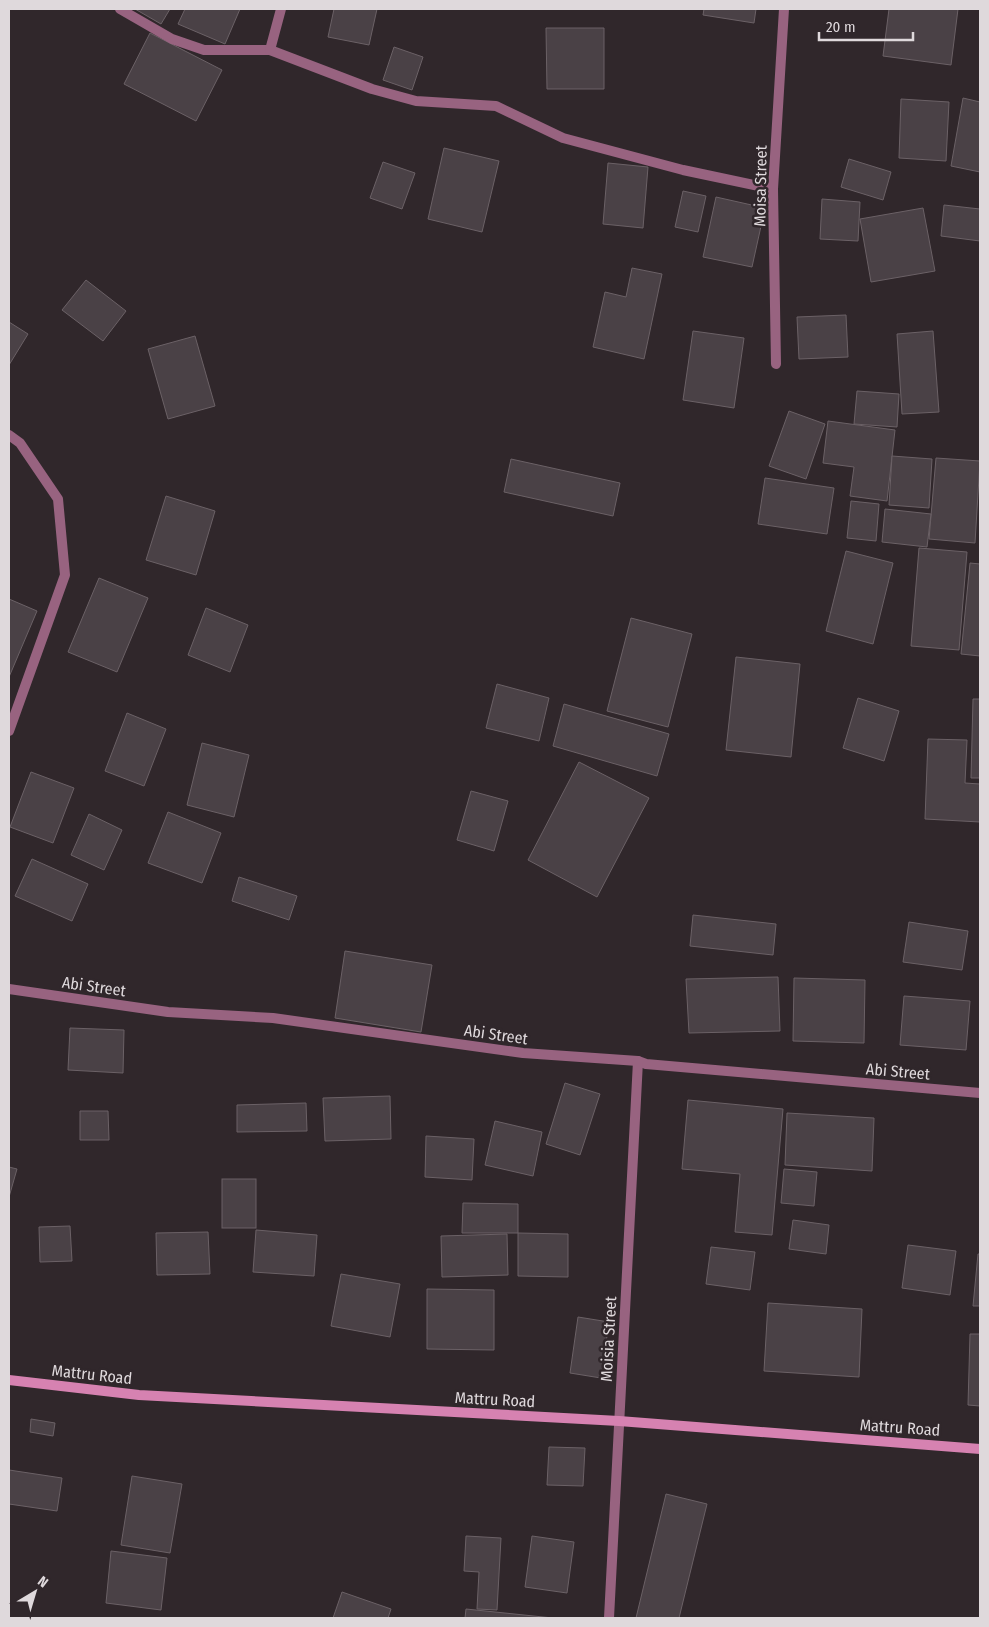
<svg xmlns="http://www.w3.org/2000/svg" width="989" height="1627" font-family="'Fira Sans Condensed',sans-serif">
<rect width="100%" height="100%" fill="#30272b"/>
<!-- building -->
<g fill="#4a4146" stroke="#6b6166">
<path d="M135,9h35l-9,15z"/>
<path d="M185,9h55l-15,35 -47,-20z"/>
<path d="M334,9h43l-8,36 -41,-8z"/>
<path d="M704,9h52l-2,14 -51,-8z"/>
<path d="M889,9h69l-7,56 -68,-9z"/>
<path d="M546,28h58v61h-57z"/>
<path d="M150,33l72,37 -26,51 -72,-37z"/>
<path d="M394,47l29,10 -11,33 -29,-10z"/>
<path d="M963,98l17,4v70l-29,-6z"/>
<path d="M901,99l48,3 -3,59 -47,-3z"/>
<path d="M444,148l55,13 -17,71 -54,-13z"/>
<path d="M849,159l42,13 -8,28 -42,-13z"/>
<path d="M383,162l32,11 -13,36 -32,-11z"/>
<path d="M608,163l40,4 -5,61 -40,-4z"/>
<path d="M683,191l23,5 -8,36 -23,-5z"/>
<path d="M716,197l49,11 -13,59 -49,-10z"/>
<path d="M822,199l38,3 -2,39 -38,-2z"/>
<path d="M944,205l36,4v32l-39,-5z"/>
<path d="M923,208l12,63 -64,11 -11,-63z"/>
<path d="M632,268l30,6 -18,85 -51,-12 12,-55 21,5z"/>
<path d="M86,280l40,31 -23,30 -41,-31z"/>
<path d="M846,315l2,42 -49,2 -2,-42z"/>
<path d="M9,322l19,12 -19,31z"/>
<path d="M693,331l51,7 -10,70 -51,-8z"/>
<path d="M933,331l6,81 -37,2 -5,-80z"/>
<path d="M195,336l20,70 -47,13 -20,-70z"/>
<path d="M857,391l42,3 -2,33 -43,-3z"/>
<path d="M789,411l36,13 -19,55 -37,-13z"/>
<path d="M828,421l67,9 -8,71 -37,-5 4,-29 -31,-4z"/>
<path d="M892,456l40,3 -3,49 -40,-3z"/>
<path d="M936,458l44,3 -5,82 -46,-4z"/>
<path d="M511,459l109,24 -7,33 -109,-24z"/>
<path d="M765,478l69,10 -7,46 -69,-10z"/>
<path d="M166,496l49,15 -19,64 -50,-15z"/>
<path d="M851,501l28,3 -3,37 -29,-3z"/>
<path d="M885,509l46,5 -4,33 -45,-5z"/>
<path d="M919,548l48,4 -8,98 -48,-4z"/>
<path d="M846,551l47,12 -20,81 -47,-13z"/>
<path d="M970,563l10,1v92l-19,-2z"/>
<path d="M99,578l49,20 -31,74 -49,-20z"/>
<path d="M9,599l28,12 -28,66z"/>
<path d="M206,608l42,17 -18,47 -42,-17z"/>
<path d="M631,618l61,16 -24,93 -61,-16z"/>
<path d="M736,657l64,7 -9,93 -65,-7z"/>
<path d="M497,684l52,14 -10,43 -53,-13z"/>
<path d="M858,698l41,13 -15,50 -41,-13z"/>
<path d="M973,699h7v79h-9z"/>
<path d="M564,704l105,30 -12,42 -104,-30z"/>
<path d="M127,713l39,16 -22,57 -39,-15z"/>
<path d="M928,739l39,1 -2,43 15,1v38l-55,-3z"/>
<path d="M202,743l47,12 -15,62 -47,-12z"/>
<path d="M579,762l70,36 -52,99 -69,-37z"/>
<path d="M31,772l43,16 -21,55 -43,-16z"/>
<path d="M471,791l37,10 -14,50 -37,-11z"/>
<path d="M168,812l53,21 -19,50 -54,-20z"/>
<path d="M89,814l33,16 -18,40 -33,-15z"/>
<path d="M32,859l56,25 -16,37 -57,-25z"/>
<path d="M239,877l58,19 -8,24 -57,-19z"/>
<path d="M693,915l83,9 -3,31 -83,-9z"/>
<path d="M909,922l59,9 -6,39 -59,-8z"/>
<path d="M345,951l87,14 -11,67 -86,-14z"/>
<path d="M778,977l2,54 -91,2 -3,-54z"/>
<path d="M794,978l71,2 -1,63 -71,-2z"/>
<path d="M904,996l66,5 -4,49 -66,-5z"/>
<path d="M70,1028l54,2 -1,43 -55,-3z"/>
<path d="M565,1083l35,11 -20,61 -34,-11z"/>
<path d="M390,1096l1,43 -66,2 -2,-43z"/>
<path d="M688,1100l95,9 -11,126 -37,-3 5,-58 -58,-5z"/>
<path d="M306,1103l1,28 -70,1v-27z"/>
<path d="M80,1111h28l1,29h-29z"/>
<path d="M787,1113l87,5 -2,53 -87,-6z"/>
<path d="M495,1121l47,11 -9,44 -48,-11z"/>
<path d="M426,1136l48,3 -2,41 -47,-3z"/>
<path d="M9,1167l8,2 -8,28z"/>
<path d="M784,1169l33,3 -3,34 -33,-3z"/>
<rect x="222" y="1179" width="34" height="49"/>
<path d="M463,1203l55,1v29h-56z"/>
<path d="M793,1220l36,5 -3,29 -37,-5z"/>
<path d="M70,1226l2,35 -32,1 -1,-35z"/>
<path d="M256,1230l61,5 -3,41 -61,-4z"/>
<path d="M208,1232l2,42 -53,1 -1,-42z"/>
<path d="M518,1233l50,1v43l-50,-1z"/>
<path d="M507,1234l1,41 -66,2 -1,-41z"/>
<path d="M908,1245l48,6 -6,44 -48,-7z"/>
<path d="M711,1247l44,5 -5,38 -44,-6z"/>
<path d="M978,1254h2v52h-7z"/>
<path d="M341,1274l59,10 -10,53 -59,-11z"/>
<path d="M427,1289l67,1v60l-67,-1z"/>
<path d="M768,1303l94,6 -3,68 -95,-6z"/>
<path d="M578,1317l31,5 -8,56 -31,-5z"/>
<path d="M970,1334h10v72l-12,-1z"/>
<path d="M31,1419l24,4 -2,13 -23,-4z"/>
<path d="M549,1447l36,1 -2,38 -36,-1z"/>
<path d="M9,1470l53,8 -5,33 -48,-7z"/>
<path d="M132,1476l50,8 -12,69 -49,-8z"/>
<path d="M666,1494l41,10 -28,114h-43z"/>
<path d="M466,1536l35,2 -4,72 -20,-1 2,-37 -15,-1z"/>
<path d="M532,1536l42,6 -7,51 -42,-6z"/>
<path d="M111,1551l56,7 -6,52 -55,-7z"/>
<path d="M342,1592l49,17 -3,9h-55z"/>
<path d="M466,1609l87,9h-88z"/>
</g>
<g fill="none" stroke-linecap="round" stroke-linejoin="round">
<!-- street -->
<g stroke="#986380" stroke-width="10">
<path d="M120,9l52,30 32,11h66l102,39 44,12 80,5 67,32 120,32 90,19"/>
<path d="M270,50l11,-41"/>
<path d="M776,364l-3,-175 11,-180"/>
<path d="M9,435l11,8 38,56 7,76 -56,156"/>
<path d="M9,989l159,23 105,6 250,35 115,8 8,3 334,29"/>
<path d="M609,1618l29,-557"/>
</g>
<!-- secondary -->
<path stroke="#d682b1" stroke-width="10" d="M9,1380l130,15 480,26 361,28"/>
</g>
<g text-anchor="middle" stroke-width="5" stroke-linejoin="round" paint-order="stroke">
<!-- street labels -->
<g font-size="16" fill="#dfd9dc" stroke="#30272b">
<text transform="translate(760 186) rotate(-89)" y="6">Moisa Street</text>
<text transform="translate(94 986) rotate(8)" y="6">Abi Street</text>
<text transform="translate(496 1034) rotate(8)" y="6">Abi Street</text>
<text transform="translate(898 1071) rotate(5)" y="6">Abi Street</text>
<text transform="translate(608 1339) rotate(-87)" y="6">Moisia Street</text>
<text transform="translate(92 1374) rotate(6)" y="6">Mattru Road</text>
<text transform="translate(495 1399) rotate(3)" y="6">Mattru Road</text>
<text transform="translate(900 1427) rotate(4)" y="6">Mattru Road</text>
</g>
</g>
<!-- border -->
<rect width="989" height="1627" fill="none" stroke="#dfd9dc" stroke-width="20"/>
<!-- north arrow -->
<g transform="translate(35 1592) rotate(38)" stroke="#30272b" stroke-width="4" paint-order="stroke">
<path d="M0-4L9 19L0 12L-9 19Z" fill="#dfd9dc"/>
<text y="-8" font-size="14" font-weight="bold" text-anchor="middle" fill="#dfd9dc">N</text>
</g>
<!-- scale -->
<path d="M819 32v8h94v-8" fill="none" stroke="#dfd9dc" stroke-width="2.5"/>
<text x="826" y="32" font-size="15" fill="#dfd9dc" stroke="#30272b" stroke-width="4" paint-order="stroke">20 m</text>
</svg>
